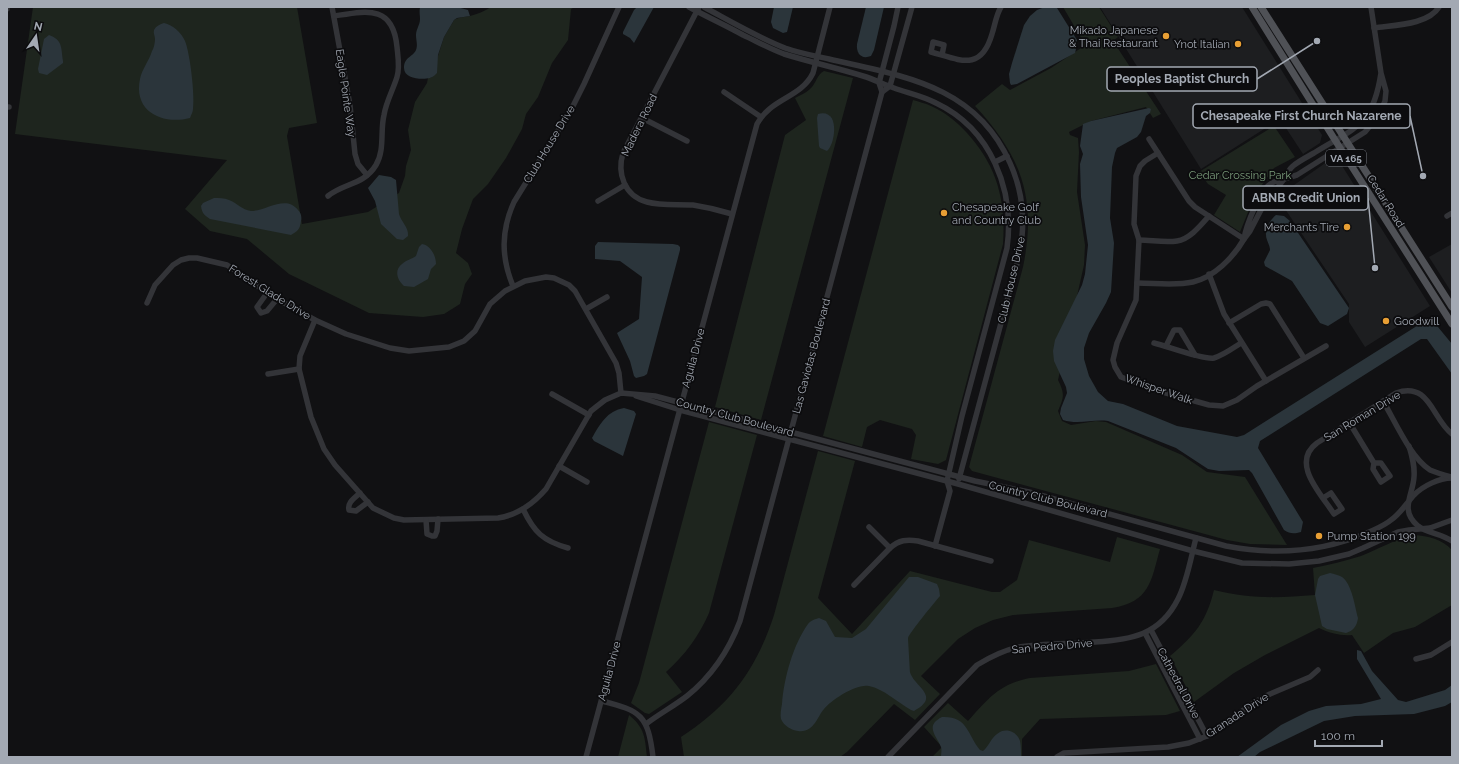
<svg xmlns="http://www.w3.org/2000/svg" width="1459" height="764" font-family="Raleway,sans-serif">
<rect width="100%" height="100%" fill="#111113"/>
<!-- built -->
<g fill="#1d1e20">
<path d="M1100,7h142l80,128 -2,8 -17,11 -23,-35 -79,50z"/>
<path d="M1331,159l8,2 91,145 -65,41 -16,-25v-18l-72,-107z"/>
<path d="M1452,244v49l-23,-36z"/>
</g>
<!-- green -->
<g fill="#1e251e">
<path d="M33,7h264l20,116 -28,5 -2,8 15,88 66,-12 31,-19 6,-17 1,-10 5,-16 -3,-20 7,-28 12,-19 1,-5h3l13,-41 10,-17c5,-3 11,-3 16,-4 8,-2 15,-5 21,-9h84l-4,2 -3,31 -16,23 -14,34 -12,17 -4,15 -16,29 -18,26 -15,15 -11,30 -6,24 12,10 4,11 -7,10 -5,20 -16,10 -21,3 -54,-4 -80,-39 -42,-35 -37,-8 -25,-22 42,-49 -212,-26z"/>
<path d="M1063,7h36l19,30 -5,4 48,73 -8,4 -7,-11 -55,14 -22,11 1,3 8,3 1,14 -2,40 8,53 -1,20 -26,115c7,14 6,17 0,31l4,10 9,4 25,-4 10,1 76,33 25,17 38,5 42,68 -37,-1 -23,-4 -255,-69 -3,-4 54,-200c14,-68 -1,-110 -48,-161l27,-22 8,6 41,-22 30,-20 2,-7z"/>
<path d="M824,71l29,7 -92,342 -46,-13 70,-272 21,-15 -11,-22c5,-3 11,-5 15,-9 6,-5 7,-15 14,-18z"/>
<path d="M913,100c6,2 12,3 18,6 14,6 26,16 36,27 30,33 39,67 36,111l-57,216 -8,4 -27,-5 5,-24 -4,-6 -32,-9 -13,7 -5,20 -39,-11z"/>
<path d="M1274,126l21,31 -21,11 -15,21 -8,16 -11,27 -26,-17 12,-20 -18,-11 -9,-12z"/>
<path d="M709,422l48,13 -48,178c-10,23 -24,42 -43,59l16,20 -33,22 -4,-1 -14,-10 8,-20z"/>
<path d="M818,451l37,10 -37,137 34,36 58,-63 82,21h8l17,-12 12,-40 81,22 7,-25 43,12c-9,32 -10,53 -48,59l-99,7 -20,5 -18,8 -17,11 -37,37 19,18 -25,26 -21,-16 -47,48 -7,5h-156l-3,-20c49,-32 75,-67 93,-122z"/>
<path d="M1414,535c14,1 28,4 38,15v55l-37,22 -22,6 -29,20 -12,-18c-11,1 -23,-2 -33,-7l-54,27 -31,18 -40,29 -24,-46c25,-21 36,-34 44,-66 36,9 65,8 101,5l-2,-27c16,-3 32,-7 48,-12 18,-7 34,-17 53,-21z"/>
<path d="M1156,664l24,47 -14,4 -126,4 -18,20v18h-90l10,-10 -18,-20 24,-24 20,18c20,-22 31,-37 62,-43l99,-7z"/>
<path d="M629,715c16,13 16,23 18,42h-29z"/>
</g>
<!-- water -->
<g fill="#2b353b">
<path d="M420,7h37l11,3 2,6 -13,2 -3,2 -10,17 -6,18 -1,18c-2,2 -4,4 -7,5 -8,2 -26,1 -26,-10 0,-11 9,-11 12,-18 2,-5 0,-10 0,-15 0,-6 4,-10 4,-16 0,-4 -1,-7 0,-12z"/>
<path d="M637,7h17l-20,36 -4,-5 -7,-4v-2l11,-22z"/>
<path d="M774,7h19l-6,25 -4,1 -10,-5 -2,-6z"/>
<path d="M866,7h18l-10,43 -3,6c-10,4 -15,-3 -14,-12z"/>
<path d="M1045,7l12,1 20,32v5l-2,8 -58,31 -6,1 -1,-2 -1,-9 3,-11 12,-38 6,-9 7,-6z"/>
<path d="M164,23c9,2 17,9 21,18 5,12 10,54 8,68 0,3 -2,6 -3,9 -27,7 -57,-6 -50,-39 2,-10 9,-18 12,-28 2,-3 3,-9 3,-12 0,-3 -2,-6 -1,-9 2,-4 6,-6 10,-7z"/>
<path d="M49,35c14,5 12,13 14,26v2l-16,12 -8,-2 -1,-4 6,-30z"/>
<path d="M1149,108l2,1 -1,4 -4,3 -5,16 -4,5 -20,11 -2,5 -3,14 -2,51 4,25 -3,49 -5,11 -17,30 -5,15v11l5,17 9,16 10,9 15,3 54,22 60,11 7,-2 176,-111 8,-3h5l19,23v30l-25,-35h-6l-161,102 -2,7 45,74 -2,10c-7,2 -11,2 -17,-2l-32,-57 -3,-3 -30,1 -11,-2 -32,-21 -68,-27c-15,-2 -30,4 -45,-1l-3,-6 1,-6 6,-15 -1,-6 -12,-26 -1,-10 2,-11 27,-55 3,-11 3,-29 -7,-48 -1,-33 3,-10 -3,-8 3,-22 8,-3z"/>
<path d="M818,114c23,-6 17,31 9,37l-7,-3 -1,-2 -2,-28z"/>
<path d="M379,175l12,2 5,3 3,34c2,8 10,13 9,22l-5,4 -6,-1 -16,-15 -6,-23 -7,-13z"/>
<path d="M214,198c5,0 10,0 15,2 8,3 13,10 22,11 15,0 35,-17 47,-1 3,3 4,7 3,11 -1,8 -3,10 -10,14l-81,-16c-6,-4 -8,-6 -9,-13l2,-3z"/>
<path d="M1276,215l8,1 6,5 59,87 -2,6 -19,12 -8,-3 -28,-42 -27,-15 -1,-4 6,-12c0,-5 -4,-10 -4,-15 -1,-7 5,-16 10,-20z"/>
<path d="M598,242l75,2 5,1 2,2v3l-33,124 -3,2 -8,2 -2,-2 -4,-15 -13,-28 22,-14 3,-42 -22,-16 -25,-2v-13z"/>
<path d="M422,244c8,1 14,11 14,20l-5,5 -3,10 -14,8 -10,-1c-7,-6 -10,-16 -2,-22 4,-4 10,-5 14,-8l3,-9z"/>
<path d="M624,408l10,3 2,3 -13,42 -29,-15 -2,-3c8,-14 15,-27 32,-30z"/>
<path d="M1330,573c4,1 9,2 12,4 10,7 13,30 16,41 -1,8 -5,13 -12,15l-19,-4 -5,-3 -7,-31 3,-16 2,-3z"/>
<path d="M909,577h9l19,7 2,5 1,7c-6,7 -30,36 -32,42 0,2 2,32 2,34 4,15 32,24 4,39l-3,-1c-14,-8 -27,-21 -42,-24 -12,-3 -38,14 -45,23 -7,8 -10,24 -26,22 -7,-1 -14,-5 -17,-12 -1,-4 0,-10 1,-15 2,-26 11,-59 26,-80 2,-3 7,-5 11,-6l7,3 9,16 17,1 14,-9z"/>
<path d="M1357,650l4,1 11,20 26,29 8,2 39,-12 7,-5v17l-7,4 -31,8 -59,2 -31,5 -64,31 -6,5h-17l44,-32 28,-14 17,-5 35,-2 20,-5 -24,-40z"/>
<path d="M942,717c26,-1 25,17 38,33l3,1c6,-5 8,-13 14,-17 8,-7 20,-3 23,7 1,5 1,11 1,16h-80c0,-3 1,-7 0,-10 -4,-11 -17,-21 1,-30z"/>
</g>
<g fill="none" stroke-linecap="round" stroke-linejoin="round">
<!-- minor -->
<g stroke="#333438" stroke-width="5.5">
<path d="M332,7l18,98 5,49 3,10 9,11"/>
<path d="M689,7c18,10 36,18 54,28 13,6 27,14 41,19 26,8 53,14 79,22 10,3 20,8 31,12 14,5 29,8 42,15 55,26 79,87 71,145l-45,168 -15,65 3,10 -15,55"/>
<path d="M699,7l-76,146c-6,20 1,43 24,49 14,4 31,2 46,3 13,2 26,5 39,9"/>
<path d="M704,7c26,14 53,30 81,41 14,5 30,8 44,11 73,17 147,26 181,104 14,31 16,64 8,97l-59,219"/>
<path d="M1371,7l10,66 5,18 -1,10 -6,14 -14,17 -68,43 -13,4c3,-4 5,-10 9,-13 6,-5 14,-9 21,-13 42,-26 59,-27 67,-80"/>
<path d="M7,9v-2"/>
<path d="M1374,28c20,-3 54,-3 65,-21"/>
<path d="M942,55l2,-10 -11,-3 -2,10c29,8 50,20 61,-18 3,-9 4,-19 9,-27"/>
<path d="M724,92l37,25"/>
<path d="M882,92l8,-6 22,-79"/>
<path d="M7,107h2"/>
<path d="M642,118l45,23"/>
<path d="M1158,153l-13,8 -5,5 -4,10 -2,48 5,16 -3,60 -19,43 -4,17 2,7 6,10 38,14 50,14 14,1 14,-6 20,-14 69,-40"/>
<path d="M995,162l12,-6"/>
<path d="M1284,179l-22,29 -12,23 -6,8c2,-13 16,-50 28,-56 3,-2 8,-3 12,-4z"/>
<path d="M328,196c16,-13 36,-11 48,-31 9,-15 4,-34 8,-50 2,-13 9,-25 13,-38 3,-9 1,-20 0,-30 -4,-43 -31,-36 -63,-31"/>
<path d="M598,201l27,-16"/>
<path d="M1447,216l5,-3"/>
<path d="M1139,240c12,0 26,3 38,1 13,-2 24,-16 32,-25"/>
<path d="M1209,274l15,40 42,67"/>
<path d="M1137,283c18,0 38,3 56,-1 21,-5 40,-24 51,-43l-49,-32 -6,-6 -40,-62"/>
<path d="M513,286c-12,-29 -12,-55 1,-84l58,-94 12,-24 35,-77"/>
<path d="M267,293l-10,14 4,6 6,-2 10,-12"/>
<path d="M147,303l8,-18 18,-20 8,-5 8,-2h8l30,7 50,34 38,21 31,14 44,14 19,3 40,-4 15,-6 11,-10 15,-27 15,-13 20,-10 21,-4 8,1 15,7 6,6 41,72 3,10 2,20"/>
<path d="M586,309l21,-12"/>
<path d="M315,320l-15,36 -1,13 12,48 13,32 11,16 38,43 21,10 10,2 94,-2c20,-3 35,-14 48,-29l45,-78 5,-4 9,-7 16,-7 34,3 320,85 54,11 197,54c47,9 96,6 141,-13 8,-4 17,-7 24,-13 9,-6 15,-16 23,-25 9,-9 25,-17 38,-17"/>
<path d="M1229,323l32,-19 5,-1 4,1 34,54"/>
<path d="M1154,343c13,3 48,17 60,15 10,-3 19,-10 27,-15"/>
<path d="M1166,346l8,-16h6l15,25"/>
<path d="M268,374l31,-5"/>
<path d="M552,394l37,21"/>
<path d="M636,396l44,14 278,74 235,67 49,12 47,1 30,-3 30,-7 14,-6 35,-16 11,-2 21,-2 22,-8"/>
<path d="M1383,401c12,20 27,56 47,69 7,3 14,5 21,7"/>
<path d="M1349,422l25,41 -1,6 8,13 9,-6 -9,-13h-7"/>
<path d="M1409,446c3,10 6,20 5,31 -1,18 -15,33 4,49 9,7 24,8 34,15"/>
<path d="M559,466l28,16"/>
<path d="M360,493c-5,5 -13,9 -11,17l7,1 12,-9"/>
<path d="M1323,498l8,-5 11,16 -8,5c-13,-20 -44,-51 -17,-71l79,-50c34,-12 36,26 56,41"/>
<path d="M523,509c11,23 20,32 45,39"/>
<path d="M426,520l1,14 5,2h3l2,-5 1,-12"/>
<path d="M869,527l21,21"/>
<path d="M854,585l36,-37c9,-8 17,-9 28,-7l73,20"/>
<path d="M1151,630l56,106"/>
<path d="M1145,633l55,106"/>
<path d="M1416,659l15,-4 21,-13"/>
<path d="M602,701c39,10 46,14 51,56"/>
<path d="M646,724c13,-10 28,-18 41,-28 25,-20 42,-46 53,-75l142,-529 -3,-9 15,-57 4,-19"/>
<path d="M586,757l171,-633c14,-26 44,-26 56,-51l17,-66"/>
<path d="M888,757l89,-92c13,-8 27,-15 42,-18 23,-4 51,-3 76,-5 36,-2 65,-7 83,-43 9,-17 13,-42 18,-61"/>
<path d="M1057,757l7,-4 104,-6 21,-4 18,-7 48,-34 15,-8 40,-17 8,-7"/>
</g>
<!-- major -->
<g stroke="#4f5156" stroke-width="7">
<path d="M1252,7l83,133 117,184"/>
<path d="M1261,7l191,300"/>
</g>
</g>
<!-- markers -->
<g fill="#e89f34" stroke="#0c0c0e" stroke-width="1.5">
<circle cx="1166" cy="36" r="4"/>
<circle cx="1238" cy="44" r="4"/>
<circle cx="944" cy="213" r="4"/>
<circle cx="1347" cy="227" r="4"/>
<circle cx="1386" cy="321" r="4"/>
<circle cx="1319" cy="536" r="4"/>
</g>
<g text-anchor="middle" stroke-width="3.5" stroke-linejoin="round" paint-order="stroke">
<!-- shield labels -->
<rect fill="#0c0c0e" stroke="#767a82" stroke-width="1" x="1326" y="150" width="40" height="16" rx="3"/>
<g font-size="10" font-weight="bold" fill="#a3a9b3">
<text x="1346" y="162">VA 165</text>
</g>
<!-- poi labels -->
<g font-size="11" fill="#a3a9b3" stroke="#0c0c0e" text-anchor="end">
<text x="1158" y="34">Mikado Japanese<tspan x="1158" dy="13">&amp; Thai Restaurant</tspan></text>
<text x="1230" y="48">Ynot Italian</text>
<text x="952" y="211" text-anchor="start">Chesapeake Golf<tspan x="952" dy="13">and Country Club</tspan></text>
<text x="1339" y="231">Merchants Tire</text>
<text x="1394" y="325" text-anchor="start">Goodwill</text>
<text x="1327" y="540" text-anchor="start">Pump Station 199</text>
</g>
<!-- street labels -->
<g font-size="11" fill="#a3a9b3" stroke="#0c0c0e">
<text transform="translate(346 93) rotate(82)" y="4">Eagle Pointe Way</text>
<text transform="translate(639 125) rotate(-64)" y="4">Madera Road</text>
<text transform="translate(549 144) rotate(-59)" y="4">Club House Drive</text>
<text transform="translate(1386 201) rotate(58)" y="4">Cedar Road</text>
<text transform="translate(1011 280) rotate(-77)" y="4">Club House Drive</text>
<text transform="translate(270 292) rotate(32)" y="4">Forest Glade Drive</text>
<text transform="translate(811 356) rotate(-75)" y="4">Las Gaviotas Boulevard</text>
<text transform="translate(693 358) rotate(-75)" y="4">Aguila Drive</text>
<text transform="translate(1159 389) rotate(19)" y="4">Whisper Walk</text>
<text transform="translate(1362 416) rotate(-31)" y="4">San Roman Drive</text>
<text transform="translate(735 417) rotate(15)" y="4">Country Club Boulevard</text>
<text transform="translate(1048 499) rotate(14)" y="4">Country Club Boulevard</text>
<text transform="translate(1052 646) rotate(-5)" y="4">San Pedro Drive</text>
<text transform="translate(609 671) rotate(-75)" y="4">Aguila Drive</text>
<text transform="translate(1179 683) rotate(62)" y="4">Cathedral Drive</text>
<text transform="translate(1237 715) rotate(-33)" y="4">Granada Drive</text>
</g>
<!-- park labels -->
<g font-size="11" fill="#7b9d7b" stroke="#0c0c0e">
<text x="1240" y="179">Cedar Crossing Park</text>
</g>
</g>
<!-- callouts -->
<path fill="none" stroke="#a3a9b3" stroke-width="1.5" d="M1317 41L1257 79M1423 176L1410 116M1375 268L1368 198"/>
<g fill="#a3a9b3" stroke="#0c0c0e" stroke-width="1.5">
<circle cx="1317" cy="41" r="4"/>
<circle cx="1423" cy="176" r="4"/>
<circle cx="1375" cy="268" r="4"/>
</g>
<g fill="#0c0c0e" stroke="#a3a9b3" stroke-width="1.5">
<rect x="1107" y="67" width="150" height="24" rx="4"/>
<rect x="1193" y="104" width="217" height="24" rx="4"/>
<rect x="1243" y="186" width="125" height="24" rx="4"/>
</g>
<g font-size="12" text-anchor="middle" font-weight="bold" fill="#a3a9b3">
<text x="1182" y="83">Peoples Baptist Church</text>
<text x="1301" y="120">Chesapeake First Church Nazarene</text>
<text x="1306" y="202">ABNB Credit Union</text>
</g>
<!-- border -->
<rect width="1459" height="764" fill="none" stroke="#a3a9b3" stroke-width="16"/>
<!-- north arrow -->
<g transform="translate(36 36) rotate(13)" stroke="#0c0c0e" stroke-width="3" paint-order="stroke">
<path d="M0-3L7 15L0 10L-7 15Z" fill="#a3a9b3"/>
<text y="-6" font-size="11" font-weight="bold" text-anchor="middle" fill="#a3a9b3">N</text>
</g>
<!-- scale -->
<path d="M1315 740v6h67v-6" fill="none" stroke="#a3a9b3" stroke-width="2"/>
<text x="1321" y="740" font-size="12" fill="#a3a9b3" stroke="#0c0c0e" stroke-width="3" paint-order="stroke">100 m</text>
</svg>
